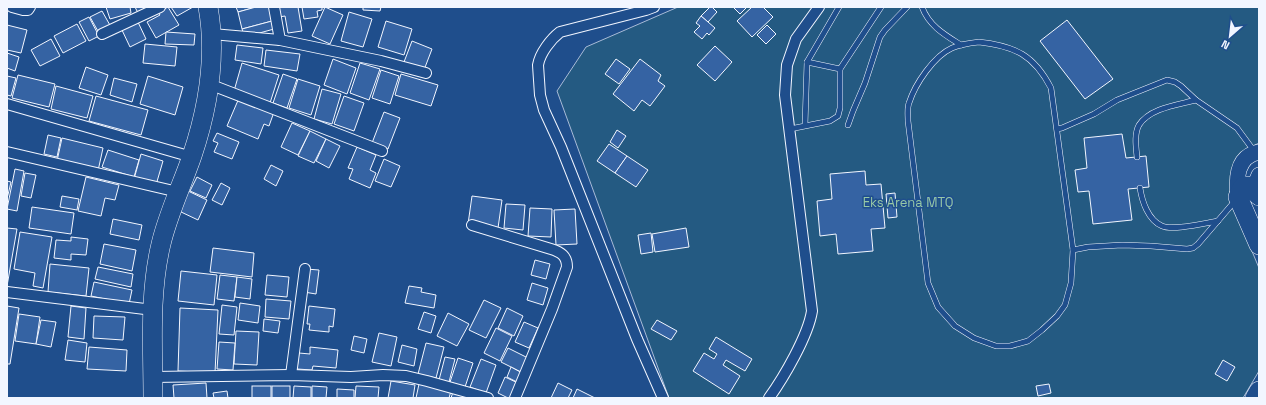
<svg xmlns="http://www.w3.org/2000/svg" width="1266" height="405" font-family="'Space Grotesk',sans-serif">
<rect width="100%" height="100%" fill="#1f4e8c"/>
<!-- green -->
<path fill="#245a82" stroke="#a8bbd7" d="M678,7h581v136l-16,8 -4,69 20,48v103l-16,27h-574l-112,-307 29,-44z"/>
<!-- building -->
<g fill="#3563a3" stroke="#f2f6ff">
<path d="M106,7h24l1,6 -21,6z"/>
<path d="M135,7h18l-15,6z"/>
<path d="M168,7l11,18 -23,13 -9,-16 13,-7 -2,-3z"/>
<path d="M171,7h22l-16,9z"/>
<path d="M236,7h20l-18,5z"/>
<path d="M256,7h16l4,13 -34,9 -4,-17z"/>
<path d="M277,7h21l4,24 -14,2 -3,-17 -6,1z"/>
<path d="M302,7h20v3l-5,1 1,6 -14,2z"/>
<path d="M325,7l18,8 -13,29 -18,-8z"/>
<path d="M363,7h18l-1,4 -17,-1z"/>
<path d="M710,7h2l5,5 -9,10 -7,-6z"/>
<path d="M733,7h14l-7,7z"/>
<path d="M752,7h11l10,10 -21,20 -15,-16z"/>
<path d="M102,11l9,16 -12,6 -9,-16z"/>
<path d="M349,12l23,7 -9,28 -22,-6z"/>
<path d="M701,16l14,12 -6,7 -2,-2 -5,6 -8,-7 6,-6 -4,-3z"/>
<path d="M89,17l10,19 -10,5 -10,-19z"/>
<path d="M137,20l9,19 -16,8 -9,-19z"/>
<path d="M1067,20l46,59 -28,20 -45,-58z"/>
<path d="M272,21l2,8 -29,8 -3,-8z"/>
<path d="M386,21l26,8 -8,26 -26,-8z"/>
<path d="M77,24l9,17 -23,12 -9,-17z"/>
<path d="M7,25l20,5 -6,23 -14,-3z"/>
<path d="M767,25l9,9 -10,10 -9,-9z"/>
<path d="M166,32l29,2 -1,11 -29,-1z"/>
<path d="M51,39l9,17 -20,10 -9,-16z"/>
<path d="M412,41l20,8 -8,21 -20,-8z"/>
<path d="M145,44l32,3 -2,19 -32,-3z"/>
<path d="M237,45l26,3 -2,16 -26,-4z"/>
<path d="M715,46l17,16 -17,19 -18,-16z"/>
<path d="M266,50l34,4 -3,17 -33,-5z"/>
<path d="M7,53l12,4 -4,14 -8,-3z"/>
<path d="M333,59l23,9 -9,26 -23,-9z"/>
<path d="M616,59l14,10 -11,15 -14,-10z"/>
<path d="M640,59l21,16 -3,6 7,5 -15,20 -8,-6 -8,11 -21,-17z"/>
<path d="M242,63l37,12 -9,28 -36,-12z"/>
<path d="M360,63l20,6 -11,31 -19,-7z"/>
<path d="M86,67l22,8 -7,20 -22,-7z"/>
<path d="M381,70l18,6 -9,28 -18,-6z"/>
<path d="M283,74l14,5 -10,29 -14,-5z"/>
<path d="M401,74l37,11 -7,21 -36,-11z"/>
<path d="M18,75l37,9 -6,23 -37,-9z"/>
<path d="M7,76l9,2 -5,18 -4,-1z"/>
<path d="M148,76l35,11 -8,28 -35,-11z"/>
<path d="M114,78l23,6 -5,18 -22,-7z"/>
<path d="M298,79l22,7 -9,29 -22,-7z"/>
<path d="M56,86l37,10 -6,22 -36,-9z"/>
<path d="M322,89l19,5 -9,30 -18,-5z"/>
<path d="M96,96l52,14 -7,25 -52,-14z"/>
<path d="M344,96l20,7 -10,28 -20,-7z"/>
<path d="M239,98l35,14 -5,14 -5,-2 -6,15 -31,-13z"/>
<path d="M384,112l16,6 -12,31 -16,-6z"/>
<path d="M292,123l18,8 -12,24 -17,-8z"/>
<path d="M617,130l9,6 -8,12 -8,-6z"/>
<path d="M310,131l16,8 -12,24 -16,-7z"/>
<path d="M217,133l22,9 -7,17 -18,-7 4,-9 -5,-2z"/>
<path d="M1122,134l4,24 20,-2 3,31 -21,2 4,31 -39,4 -4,-33 -11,1 -3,-22 12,-2 -3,-30z"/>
<path d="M48,135l13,3 -4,19 -13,-3z"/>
<path d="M62,138l41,10 -5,23 -41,-10z"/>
<path d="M326,139l14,7 -11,22 -13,-7z"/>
<path d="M609,144l18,12 -12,17 -18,-12z"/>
<path d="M357,147l19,8 -6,15 6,3 -6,15 -21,-9 4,-10 -5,-1z"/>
<path d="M108,150l31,10 -5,17 -32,-10z"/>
<path d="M141,154l22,7 -7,24 -22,-6z"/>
<path d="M627,156l21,14 -12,17 -21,-14z"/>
<path d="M384,159l16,7 -9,21 -16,-6z"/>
<path d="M271,165l12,6 -7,15 -12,-7z"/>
<path d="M15,169l9,2 -7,40 -10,-2z"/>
<path d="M865,171l1,14 15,-1 4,44 -14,1 2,22 -35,3 -2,-20 -16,2 -3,-35 15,-2 -2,-25z"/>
<path d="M25,173l11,2 -5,23 -10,-2z"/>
<path d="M86,177l33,8 -4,15 -10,-2 -4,18 -23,-5z"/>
<path d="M197,177l15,8 -6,13 -16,-7z"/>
<path d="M7,181l4,1 -4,17z"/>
<path d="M221,183l9,5 -8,17 -10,-5z"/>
<path d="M188,191l19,9 -9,20 -19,-9z"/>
<path d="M895,193l2,24 -9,1 -2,-24z"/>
<path d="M62,196l17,3 -2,11 -17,-3z"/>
<path d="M472,196l30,4 -4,28 -30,-4z"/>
<path d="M506,204l19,1 -2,25 -19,-2z"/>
<path d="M32,207l42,6 -3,21 -42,-6z"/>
<path d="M530,208l22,1 -1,28 -23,-1z"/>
<path d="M575,209l2,35 -21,1 -2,-35z"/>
<path d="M113,219l29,6 -3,15 -29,-6z"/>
<path d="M7,228l10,1 -10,57z"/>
<path d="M686,228l3,19 -34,5 -3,-18z"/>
<path d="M20,232l32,5 -9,51 -10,-2 2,-13 -21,-4z"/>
<path d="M651,233l2,19 -12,2 -3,-19z"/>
<path d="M71,237l17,2 -2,16 -15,-1v6l-17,-2 2,-18 15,1z"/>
<path d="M104,244l32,6 -4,21 -32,-7z"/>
<path d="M213,248l41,5 -2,24 -42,-5z"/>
<path d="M535,260l15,4 -4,15 -15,-4z"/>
<path d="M50,264l39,4 -3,28 -38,-4z"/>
<path d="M98,267l35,7 -2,13 -36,-8z"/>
<path d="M306,269l13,1 -3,24 -12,-2z"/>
<path d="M181,271l36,4 -3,30 -36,-4z"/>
<path d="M220,275l17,2 -3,24 -17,-2z"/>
<path d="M267,275l22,2 -2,20 -22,-2z"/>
<path d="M237,277l15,2 -2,20 -15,-2z"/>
<path d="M94,282l38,8 -3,14 -38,-8z"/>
<path d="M532,283l16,5 -5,17 -16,-5z"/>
<path d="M409,286l13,2 -1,4 15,3 -2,13 -29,-5z"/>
<path d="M266,299l25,2 -2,18 -24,-2z"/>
<path d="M484,300l17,8 -15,30 -17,-8z"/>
<path d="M240,303l20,3 -2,17 -20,-3z"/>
<path d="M222,305l15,2 -3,28 -15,-1z"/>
<path d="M7,306l12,2 -9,56h-3z"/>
<path d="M71,306l15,2 -2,31 -16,-2z"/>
<path d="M309,306l26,3 -2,18 -4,-1v6l-20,-2 1,-6h-3z"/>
<path d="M180,308l38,2 -3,63 -37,-2z"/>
<path d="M507,308l16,8 -9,20 -16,-8z"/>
<path d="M424,312l12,4 -5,17 -13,-4z"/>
<path d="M448,313l21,11 -12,22 -20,-10z"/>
<path d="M19,314l21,3 -4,27 -21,-3z"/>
<path d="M94,316l31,1 -2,23 -30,-2z"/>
<path d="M264,319l16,2 -2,12 -15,-2z"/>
<path d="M41,320l15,2 -5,25 -15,-3z"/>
<path d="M657,320l20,11 -6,9 -20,-11z"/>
<path d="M524,322l14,6 -9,20 -14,-6z"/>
<path d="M496,328l16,8 -12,25 -16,-8z"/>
<path d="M236,331l23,1 -2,33 -23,-1z"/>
<path d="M379,333l18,4 -6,29 -19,-4z"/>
<path d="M354,336l13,3 -3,14 -13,-3z"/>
<path d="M716,337l36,22 -7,12 -19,-11 -3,5 17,11 -11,18 -36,-23 11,-18 10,6 3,-5 -8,-5z"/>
<path d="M68,340l19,3 -2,19 -20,-2z"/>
<path d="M219,342l16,1 -2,27 -16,-1z"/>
<path d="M426,343l18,4 -8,31 -18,-4z"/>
<path d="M402,345l15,4 -3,17 -16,-4z"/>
<path d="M89,347l38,3 -1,21 -39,-2z"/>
<path d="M310,347l28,3 -2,18 -23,-2 -1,4 -15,-1 2,-16 11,1z"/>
<path d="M508,348l22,11 -7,14 -22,-11z"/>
<path d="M445,357l10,2 -6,23 -10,-2z"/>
<path d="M458,358l15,5 -8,24 -15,-5z"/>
<path d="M481,359l15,6 -10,28 -16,-6z"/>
<path d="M1223,360l12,7 -8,14 -12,-7z"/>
<path d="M511,367l13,7 -5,9 -12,-6z"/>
<path d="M505,377l15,7 -7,14h-5l-10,-5z"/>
<path d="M391,381l24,4 -2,13h-25z"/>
<path d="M206,383l1,15h-33l-1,-13z"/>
<path d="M558,383l14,7 -4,8h-17z"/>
<path d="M419,384l32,7 -2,7h-33z"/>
<path d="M1049,384l2,9 -13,3 -2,-10z"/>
<rect x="252" y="386" width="19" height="12"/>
<rect x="272" y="386" width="18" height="12"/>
<path d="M294,386l17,1v11h-18z"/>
<path d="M312,386l15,1 -1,11h-14z"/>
<path d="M356,386l23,1 -1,11h-23z"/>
<path d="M337,389l17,1v8h-17z"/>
<path d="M577,389l18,9h-22z"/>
<path d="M227,391l1,7h-14l-1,-5z"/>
<path d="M453,392l17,6h-19z"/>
</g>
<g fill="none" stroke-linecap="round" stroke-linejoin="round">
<defs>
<g id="lane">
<path d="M922,7c7,19 23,28 39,38"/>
<path d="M979,42c36,4 55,13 72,46l22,162 -2,33 -6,22 -8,11 -15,14 -14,11 -18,5h-14l-22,-8 -19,-12 -17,-19 -10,-24 -20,-162c0,-6 -1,-13 1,-18 6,-19 25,-47 43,-55 9,-4 18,-5 27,-6z"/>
<path d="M807,62l33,7"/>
<path d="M805,125l2,-63 32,-55"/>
<path d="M848,125l5,-14 12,-28 15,-46 5,-7 22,-23"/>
<path d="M790,129l40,-8 8,-5 2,-8v-39l41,-62"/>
<path d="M1057,129l5,-1 32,-14 23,-14 50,-20 8,2 6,4 15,14 41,28 17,23"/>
<path d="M1137,157c-1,-10 -3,-23 2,-32 11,-17 38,-20 57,-25"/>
<path d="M1140,188c2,13 8,32 22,38 11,5 43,-3 56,-5"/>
<path d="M1073,250l15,-3 34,-2 29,1 36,3 6,-1 5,-4 37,-43"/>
</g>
<g id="street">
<path d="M12,7l11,3h5l2,-3"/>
<path d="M274,7l6,33"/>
<path d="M654,7l-8,3 -86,22c-9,7 -20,21 -22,33l2,30 4,15 17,37 76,192 26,59"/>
<path d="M102,34l58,-27"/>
<path d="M212,34l68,6 101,21 45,12"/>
<path d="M209,84l173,67"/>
<path d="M7,104l185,53"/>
<path d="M7,152l171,40"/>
<path d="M472,225l79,24c10,3 16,7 16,18l-15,42 -37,89"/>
<path d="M7,292l146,18"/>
<path d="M291,375l14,-106"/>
<path d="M153,377l138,-2 60,2 32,-2 23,1 21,5 61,17"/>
<path d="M769,398c15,-21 39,-62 43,-87l-27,-216 2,-30 9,-26 23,-32"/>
</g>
<g id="secondary">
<path d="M1259,195l-3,-13 3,-7"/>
<path d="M1238,197c-2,-17 -2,-41 21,-45"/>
</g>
<g id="highway">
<path d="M1259,196l-10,-10h-5l-3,4 -3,7 21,48"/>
<path d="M153,398c0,-51 -4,-104 8,-154 7,-30 21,-59 31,-88 16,-48 25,-99 16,-149"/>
<path d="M1255,398l4,-7"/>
</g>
</defs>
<!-- lane casing -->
<use href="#lane" stroke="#f2f6ff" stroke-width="6"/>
<!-- street casing -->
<use href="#street" stroke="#f2f6ff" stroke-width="12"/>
<!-- secondary casing -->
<use href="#secondary" stroke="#f2f6ff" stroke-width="16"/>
<!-- highway casing -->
<use href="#highway" stroke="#f2f6ff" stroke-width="20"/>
<!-- lane -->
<use href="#lane" stroke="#1f4e8c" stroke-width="5"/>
<!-- street -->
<use href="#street" stroke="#1f4e8c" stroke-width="10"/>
<!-- secondary -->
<use href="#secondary" stroke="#1f4e8c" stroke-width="15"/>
<!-- highway -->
<use href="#highway" stroke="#1f4e8c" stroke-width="19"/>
</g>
<g text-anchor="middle" stroke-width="3" stroke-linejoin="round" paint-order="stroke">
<!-- park labels -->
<g font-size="13" fill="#97c8a6" stroke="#1f4e8c">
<text x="908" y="207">Eks Arena MTQ</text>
</g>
</g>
<!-- border -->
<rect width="1266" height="405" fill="none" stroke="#f2f6ff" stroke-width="16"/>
<!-- north arrow -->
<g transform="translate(1230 36) rotate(208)" stroke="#1f4e8c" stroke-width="3" paint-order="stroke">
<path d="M0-3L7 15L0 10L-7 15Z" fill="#f2f6ff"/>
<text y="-6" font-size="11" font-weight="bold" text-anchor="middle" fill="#f2f6ff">N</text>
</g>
</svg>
